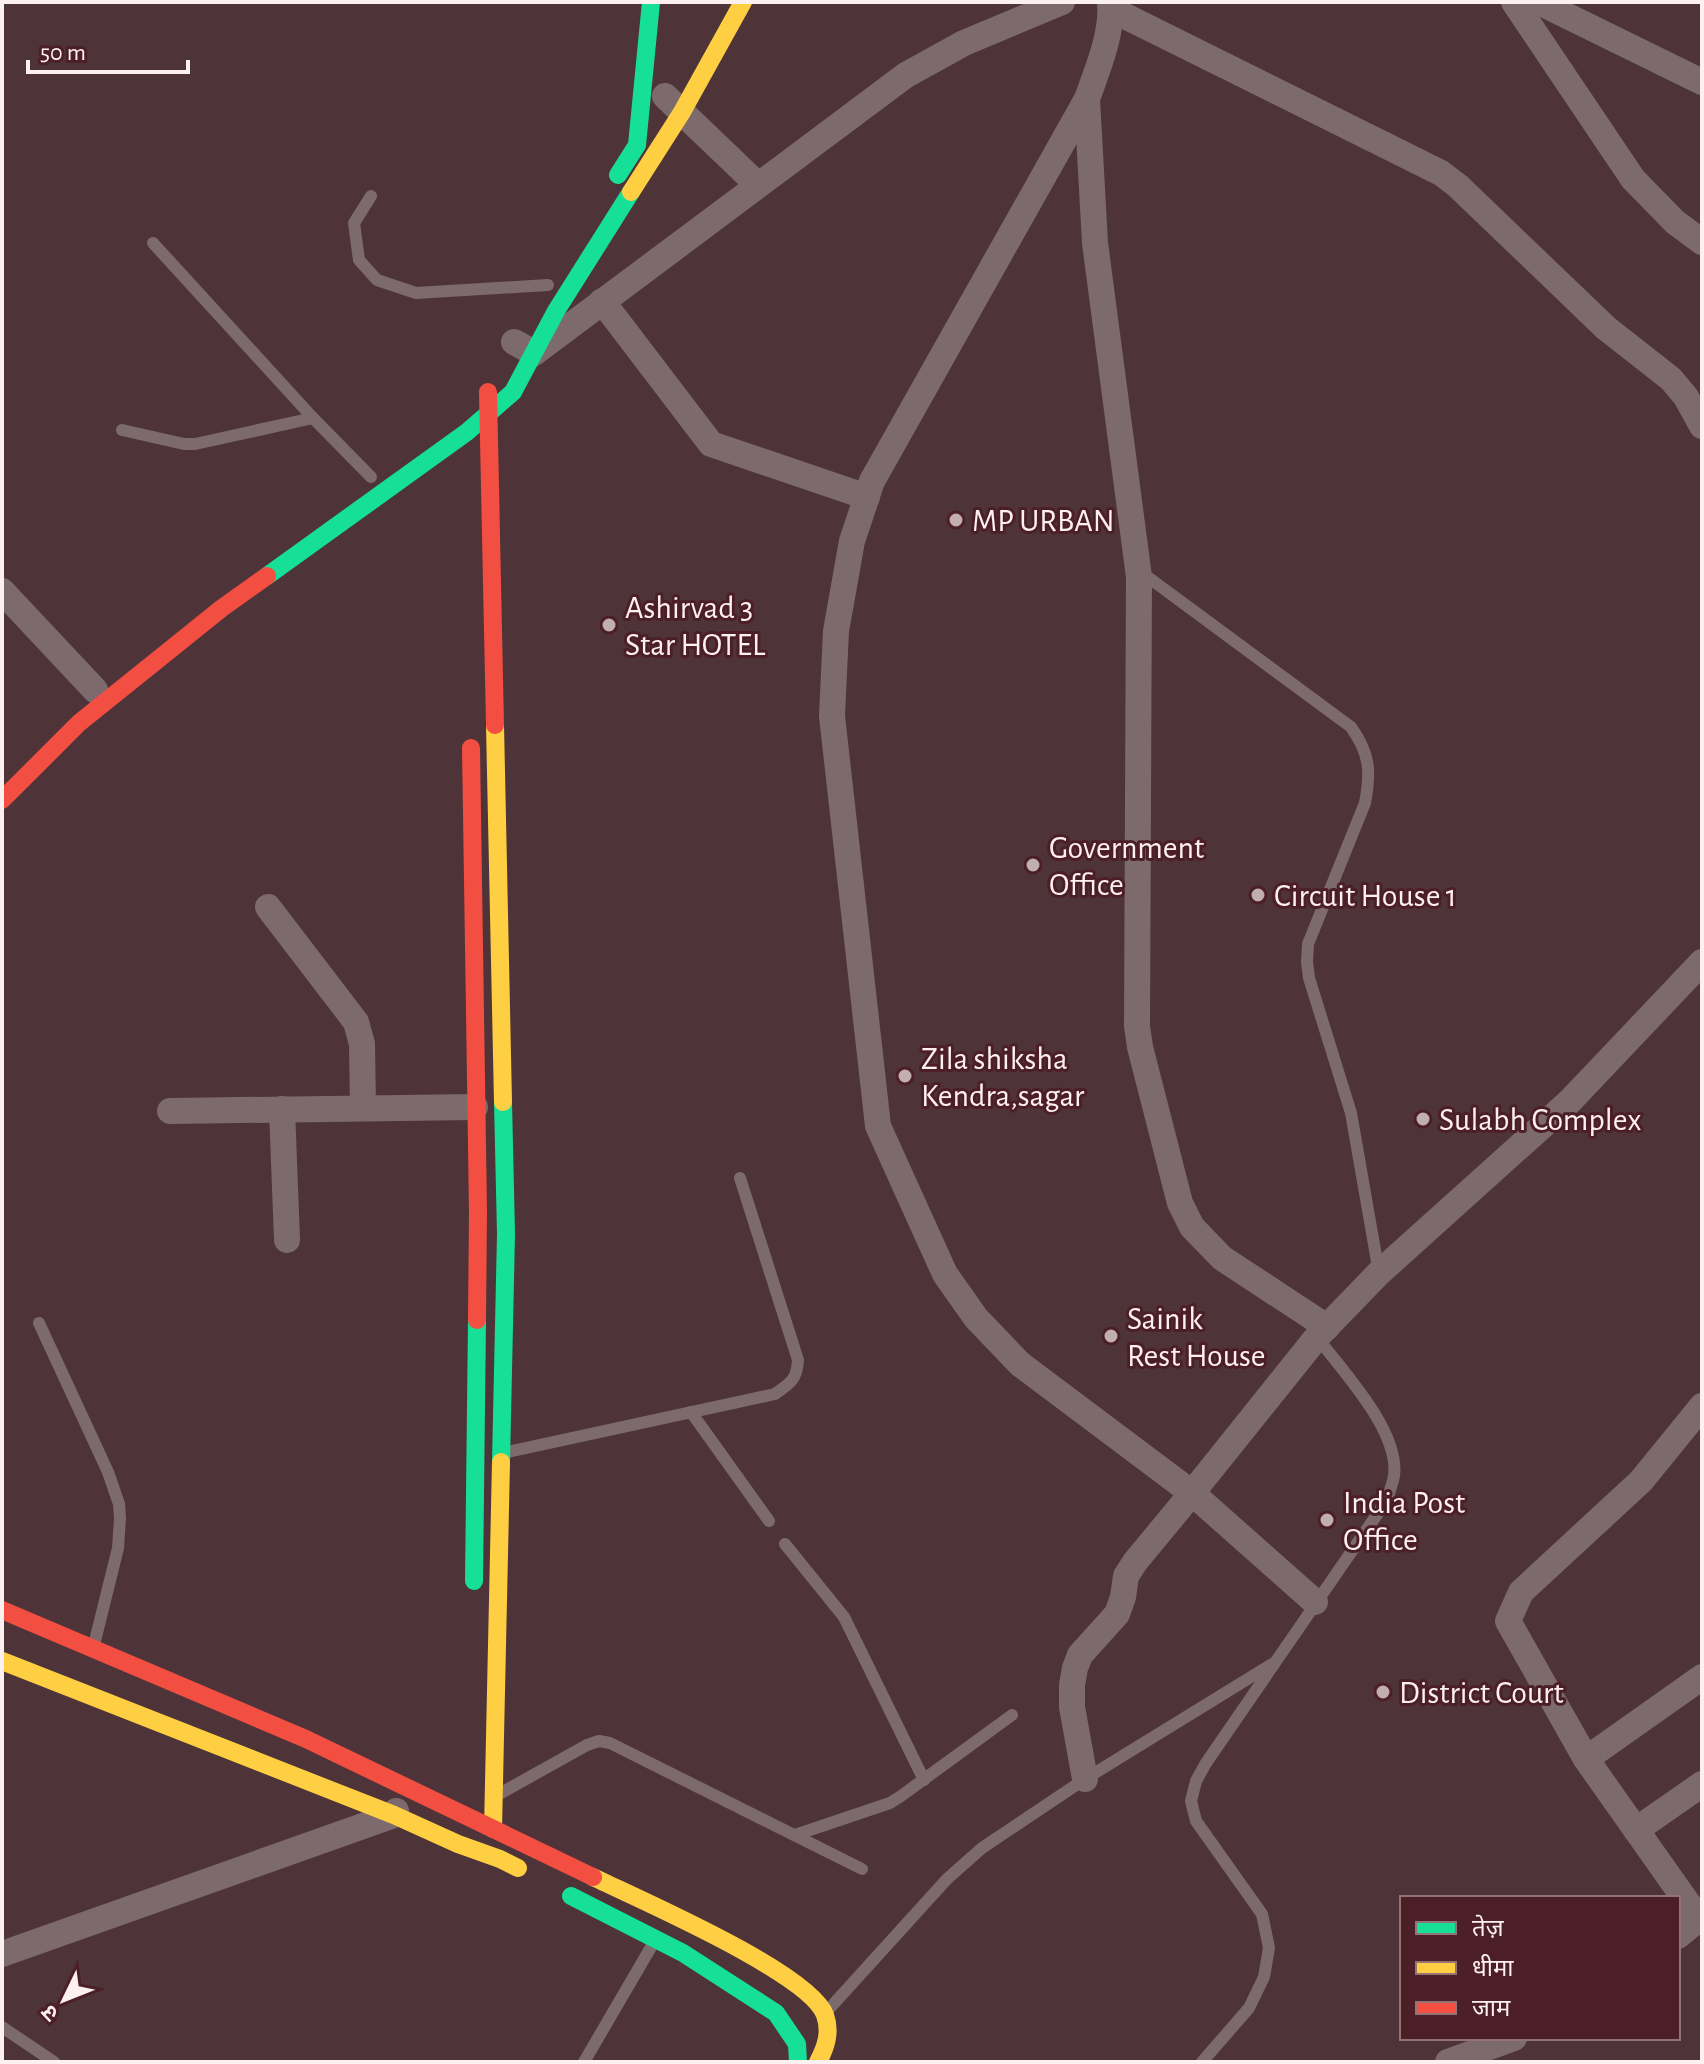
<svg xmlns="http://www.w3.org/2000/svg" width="1704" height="2064" font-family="'Alegreya Sans','Noto Sans Devanagari',sans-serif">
<rect width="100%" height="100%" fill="#4e3438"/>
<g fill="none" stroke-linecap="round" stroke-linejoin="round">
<!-- lane -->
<g stroke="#7d6a6c" stroke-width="12">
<path d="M371,196l-17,27 5,37 18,20 39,13 132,-8"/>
<path d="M153,243l160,175 58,59"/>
<path d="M122,430l62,14h11l118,-26"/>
<path d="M1141,572l210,155c19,27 20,44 14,76l-57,141 -1,18 2,16 42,135 28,160"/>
<path d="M39,1323l69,149 11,32 1,14 -2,30 -24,97"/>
<path d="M691,1412l78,109"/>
<path d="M503,1453l272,-59c16,-11 22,-15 23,-34l-58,-182"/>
<path d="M785,1544l59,73 80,163"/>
<path d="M501,1793l86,-48 12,-4 11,2 252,126"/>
<path d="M795,1835l95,-32 11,-7 111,-81"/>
<path d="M829,2009l118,-130 35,-31 103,-69 187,-115"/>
<path d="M2,2027l52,35"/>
<path d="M584,2062l70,-120"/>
<path d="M1202,2062l47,-54 15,-31 5,-29 -7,-34 -66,-93 -5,-20 5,-20 10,-18 181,-263c2,-8 6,-17 7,-24 6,-45 -51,-104 -77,-139"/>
</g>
<!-- street -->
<g stroke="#7d6a6c" stroke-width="26">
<path d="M1110,2c3,32 -13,68 -23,97l-215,382 -20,60 -16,90 -4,85 46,410 67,148 31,44 44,46 172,129 123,109"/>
<path d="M1514,2l119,177 42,43 27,20"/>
<path d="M1539,2l163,80"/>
<path d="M1111,9l330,164 17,13 148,142 65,51 15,18 16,29"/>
<path d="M665,96l93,89"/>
<path d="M1087,99l8,144 44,334 -2,449 3,21 40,156 12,24 30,31 105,69"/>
<path d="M602,301l109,143 156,53"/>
<path d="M514,342l20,11 372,-278 58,-32 98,-41"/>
<path d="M2,591l93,99"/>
<path d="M268,907l88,115 6,22 1,64"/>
<path d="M282,1109l5,131"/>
<path d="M170,1111l305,-4"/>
<path d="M1586,1759l116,-82"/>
<path d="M1085,1779l-13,-72v-22l3,-17 5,-13 37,-41 6,-17 3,-21 9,-14 57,-69 125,-156 62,-64 191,-172 132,-139"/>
<path d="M1636,1830l66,-46"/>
<path d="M1699,1919l-113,-160 -78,-138 13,-29 120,-111 61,-75"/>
<path d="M1678,1936l24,-20"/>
<path d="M2,1954l392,-139 2,-4"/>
<path d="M1448,2062l66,-24"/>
</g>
<!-- fast -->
<g stroke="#16e098" stroke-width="18">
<path d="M618,175l19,-30 14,-143"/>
<path d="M267,576l200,-144 46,-40 43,-81 75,-119"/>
<path d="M501,1462l5,-228 -3,-132"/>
<path d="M474,1581l3,-261"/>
<path d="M571,1896l112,57 93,60 21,31 1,18"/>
</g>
<!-- slow -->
<g stroke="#ffcf43" stroke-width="18">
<path d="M631,192l51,-80 61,-110"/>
<path d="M495,725l8,377"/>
<path d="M2,1661l392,154 64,29 42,15 18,9"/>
<path d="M493,1829l8,-367"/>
<path d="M593,1877c45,22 217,96 232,138 6,17 1,32 -7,47"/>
</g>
<!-- jam -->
<g stroke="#f24e42" stroke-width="18">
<path d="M488,392l7,333"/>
<path d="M471,748l7,464 -1,108"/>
<path d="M2,800l77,-77 143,-115 45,-32"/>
<path d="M2,1610l304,129 287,138"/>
</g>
</g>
<!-- markers -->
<g fill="#c0aeb0" stroke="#4c1f27" stroke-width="3">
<circle cx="956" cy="520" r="8"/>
<circle cx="609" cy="625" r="8"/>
<circle cx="1033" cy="865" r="8"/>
<circle cx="1258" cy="895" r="8"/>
<circle cx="905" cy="1076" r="8"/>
<circle cx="1423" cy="1119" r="8"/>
<circle cx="1111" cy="1336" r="8"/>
<circle cx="1327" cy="1520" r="8"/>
<circle cx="1383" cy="1692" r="8"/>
</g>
<g text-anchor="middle" stroke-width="6" stroke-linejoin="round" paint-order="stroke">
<!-- poi labels -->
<g font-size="32" fill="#fdf0f1" stroke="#4c1f27" text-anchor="start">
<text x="972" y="531">MP URBAN</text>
<text x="625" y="618">Ashirvad 3<tspan x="625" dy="37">Star HOTEL</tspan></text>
<text x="1049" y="858">Government<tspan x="1049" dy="37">Office</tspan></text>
<text x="1274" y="906">Circuit House 1</text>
<text x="921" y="1069">Zila shiksha<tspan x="921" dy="37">Kendra,sagar</tspan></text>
<text x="1439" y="1130">Sulabh Complex</text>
<text x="1127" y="1329">Sainik<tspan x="1127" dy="37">Rest House</tspan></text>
<text x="1343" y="1513">India Post<tspan x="1343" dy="37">Office</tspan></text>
<text x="1399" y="1703">District Court</text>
</g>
</g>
<!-- border -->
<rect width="1704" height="2064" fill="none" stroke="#fdf0f1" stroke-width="8"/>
<!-- legend -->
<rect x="1400" y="1896" width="280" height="144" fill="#4c1f27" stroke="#937378" stroke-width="2"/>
<rect x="1416" y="1922" width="40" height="12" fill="#16e098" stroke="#937378" stroke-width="2"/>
<text x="1472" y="1936" font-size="24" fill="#fdf0f1">तेज़</text>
<rect x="1416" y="1962" width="40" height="12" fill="#ffcf43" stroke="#937378" stroke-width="2"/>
<text x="1472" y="1976" font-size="24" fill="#fdf0f1">धीमा</text>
<rect x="1416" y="2002" width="40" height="12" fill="#f24e42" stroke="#937378" stroke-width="2"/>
<text x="1472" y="2016" font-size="24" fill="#fdf0f1">जाम</text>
<!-- north arrow -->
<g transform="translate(64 2000) rotate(227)" stroke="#4c1f27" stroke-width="6" paint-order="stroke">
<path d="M0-6L14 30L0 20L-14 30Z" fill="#fdf0f1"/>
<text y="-12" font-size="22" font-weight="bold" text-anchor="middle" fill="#fdf0f1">उ</text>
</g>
<!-- scale -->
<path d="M28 60v12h160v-12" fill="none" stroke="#fdf0f1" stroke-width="4"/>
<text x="40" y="60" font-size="24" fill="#fdf0f1" stroke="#4c1f27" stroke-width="6" paint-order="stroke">50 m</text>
</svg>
